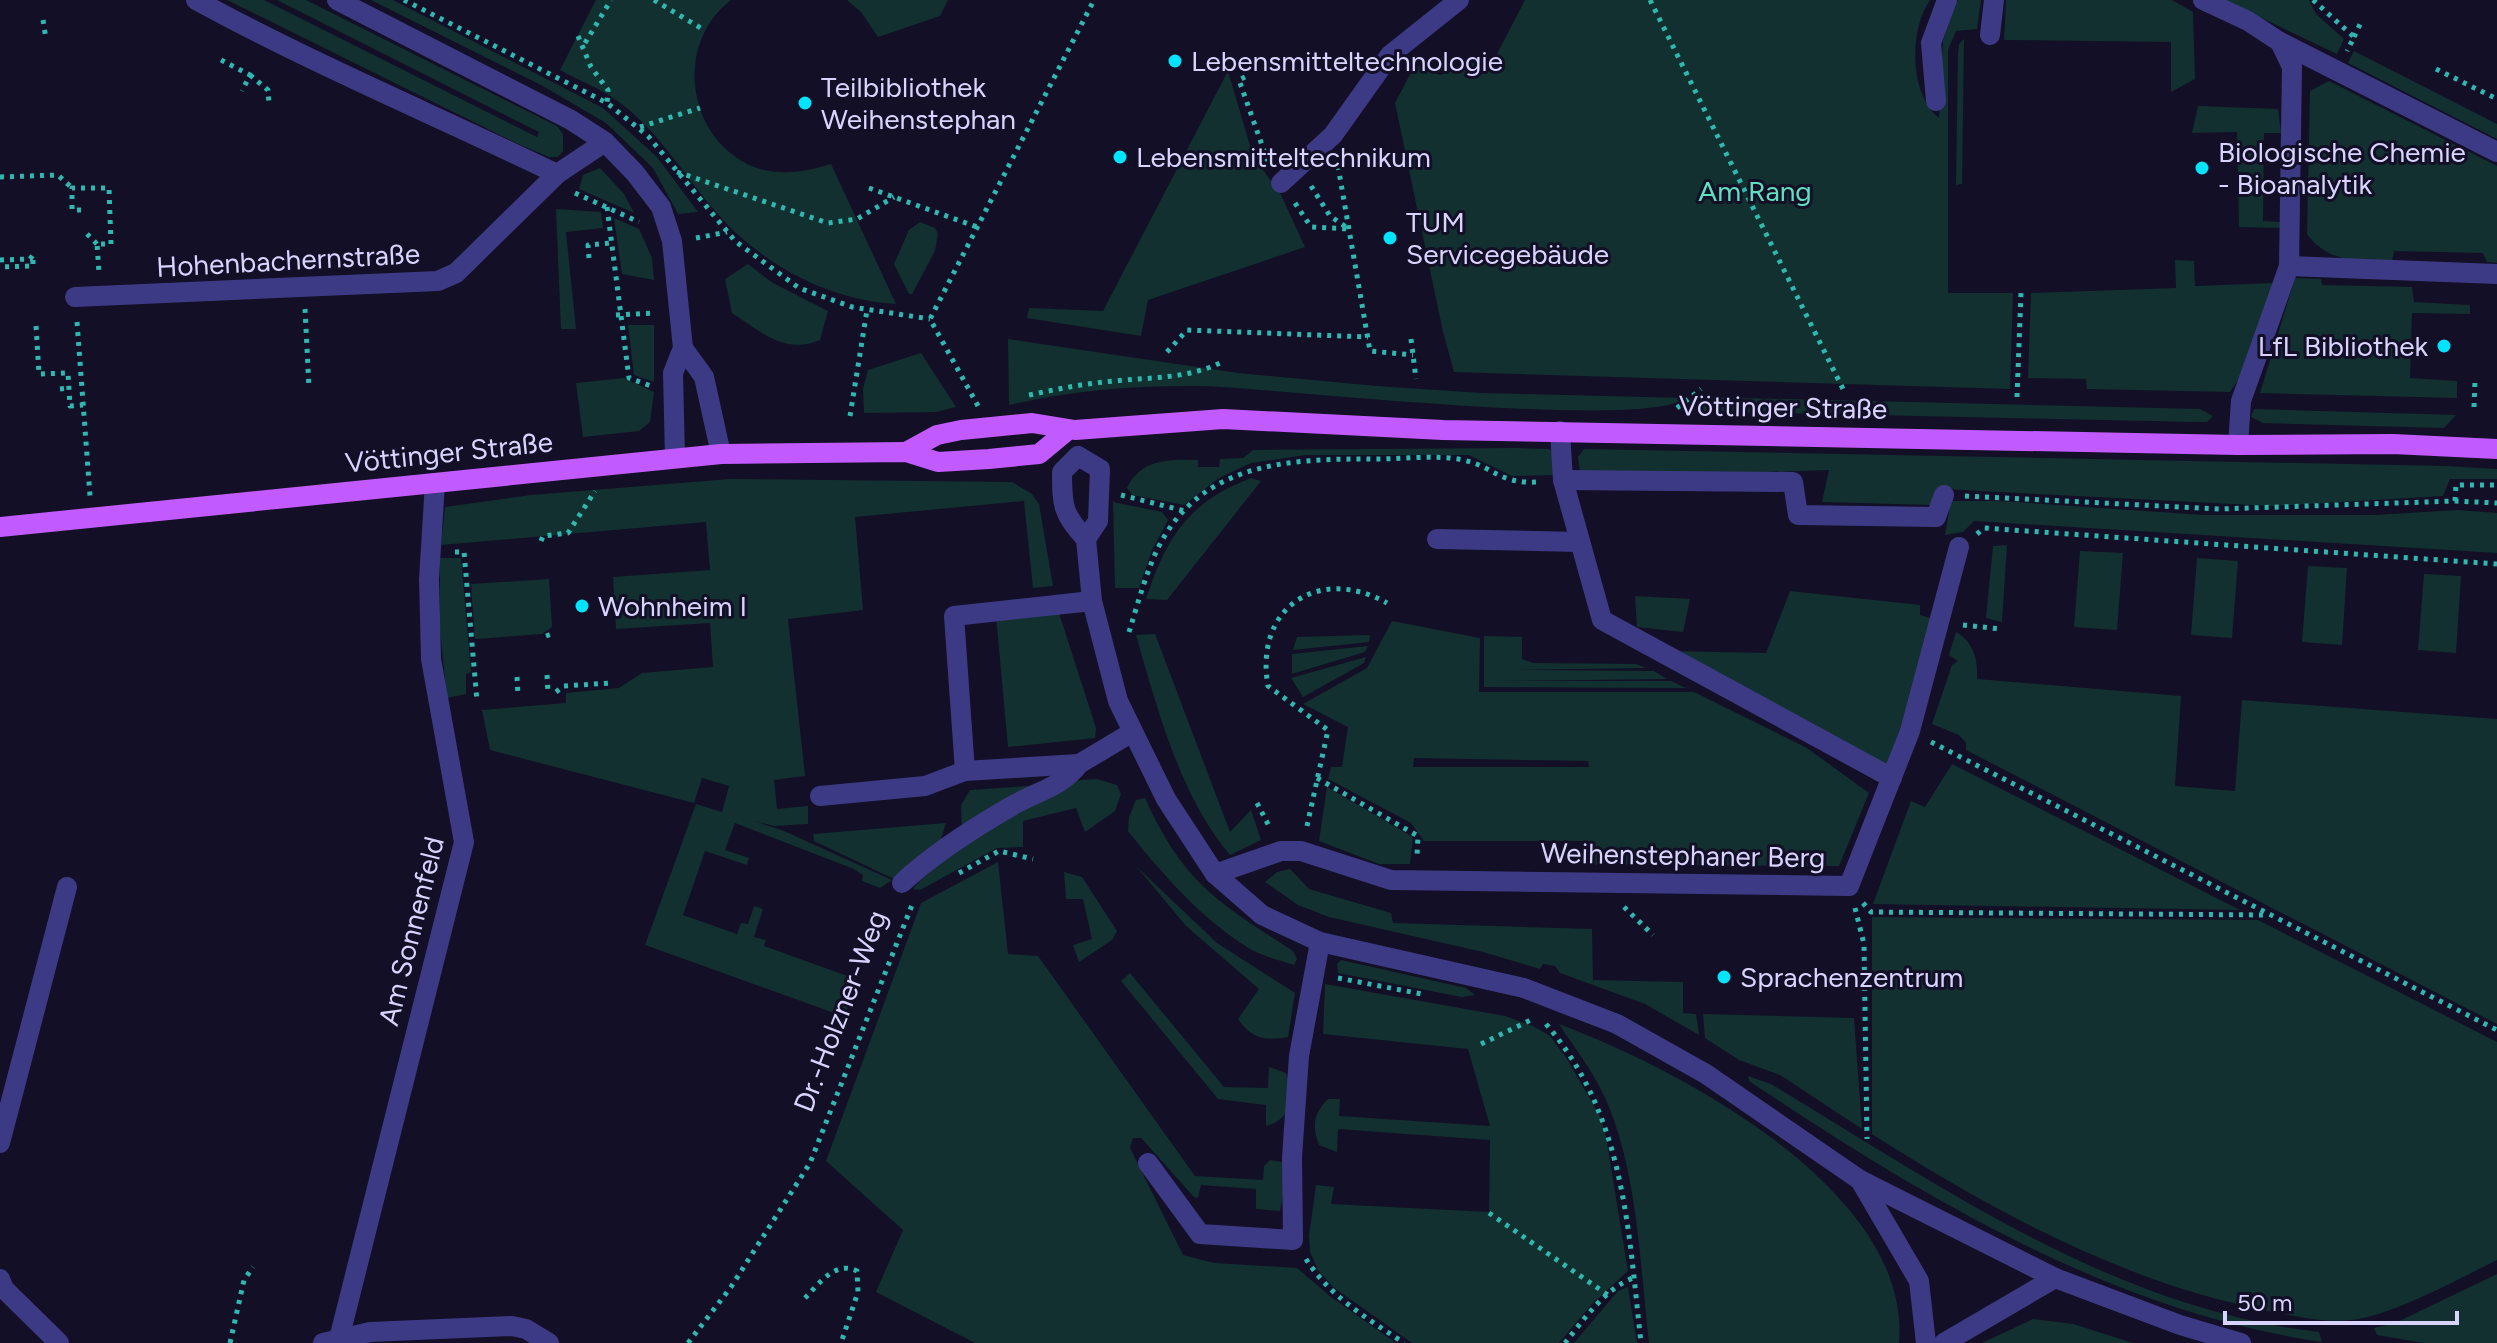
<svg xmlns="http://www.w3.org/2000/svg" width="2497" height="1343" font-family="Figtree,sans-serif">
<rect width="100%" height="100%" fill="#130f26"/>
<!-- green -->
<g fill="#12302f" fill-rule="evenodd">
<path d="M227,0h37l273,137 2,-5 -262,-132h29l251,126 6,8v17l-5,6h-9l-33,-14z"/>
<path d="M371,0h22l210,108 54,49 41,55 -20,2 -25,-46 -47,-45 -65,-38z"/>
<path d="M596,0h135c-53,40 -47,127 11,161 28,17 60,12 89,3l65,140c-69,-4 -135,-40 -180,-92 -32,-37 -57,-80 -97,-110 -17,-13 -40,-21 -59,-32z"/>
<path d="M847,0h101l-8,16 -62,21 -17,-25z"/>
<path d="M1525,0h405c-21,30 -21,94 9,118l4,-77 12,-36 3,-5h23l-4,29 -21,2 -8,19v243h65l-3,96 -556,-17 -11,-40 -48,-229 20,-38 25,10 57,-21z"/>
<path d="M2006,0h166l21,12 2,67 -24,13v-50l-167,-2z"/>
<path d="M2224,0h85l7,14 28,25 -7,15z"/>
<path d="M1964,39l-2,145 -6,1 2,-131 1,-10z"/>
<path d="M2354,51l143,73v15l-149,-76z"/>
<path d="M1228,71l25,85 28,39 24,52 -157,53 -7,36 -114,-18 2,-10 74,3z"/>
<path d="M2329,81l168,85v97l-10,-1 -4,-9 -89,-2 -2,11c-34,-1 -64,1 -85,-28l3,-143z"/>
<path d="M2198,106l80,3 3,24h-17l-1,88 18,1v6l-42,-1 -2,-95 -45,1z"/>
<path d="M600,168l24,26 10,19 -55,-24 4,-14z"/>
<path d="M556,209l45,3 2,16 -37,4 10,97h-15z"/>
<path d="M614,218l25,11 13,29 2,22 -32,-6z"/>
<path d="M920,222l15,6 3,6 -3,17 -23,43h-3l-15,-30 15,-34z"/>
<path d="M2175,260l19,1 1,25 78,-3 -28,87 -15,22 -143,-3 -1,-10 -58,-1 3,-85 145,-5z"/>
<path d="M748,264l25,19 55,28 -8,29c-35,15 -59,-8 -88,-27l-7,-34z"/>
<path d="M2295,278l26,1 1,6 90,2 2,15 56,3v9l-58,-1 -2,65 47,3v17l-197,-5z"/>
<path d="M628,325h26v57l-20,-7z"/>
<path d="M1008,339l230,34 139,13 104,7 204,5c-38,33 -410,-10 -483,-12 -65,-1 -130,4 -193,19z"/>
<path d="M921,353l35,54 -20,5 -72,1 -1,-24 5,-19z"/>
<path d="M624,378l30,14 -4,30 -11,9 -56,6 -7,-54z"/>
<path d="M1702,397l498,12 13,7 -6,6h-10l-517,-11z"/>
<path d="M2254,409l202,6 -12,13 -181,-5 -12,-6z"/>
<path d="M1515,448l34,1 5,3 -1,23 -41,1 -43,-21h-163l-55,8 -32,15 -35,27 -52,-10 -5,-7c14,-29 42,-29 71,-28v7h21l1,-8 23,-1 10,-8z"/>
<path d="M1584,449l862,17 51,3v10h-47l-7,17 -171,10 -330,-17 -10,16 -110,-3 7,-32 -121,4 -128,-2 -2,-15z"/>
<path d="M1251,478l10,3 -94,119 -21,-1c20,-61 42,-97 105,-121z"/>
<path d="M730,479l282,3 20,12 7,10 14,82 -20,2 -9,-87 -169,16 8,93 -75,9 17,157 -31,4 3,29 31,-3v18l-34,2 -20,-5 30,10 108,49 -12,8 -18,-7 1,-6 -9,-6 -119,-46 -10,27 24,8 -2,7 -42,-14 -22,64 54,19 4,-11 7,1 6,-18 9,3 -9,28 12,3 -2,6 92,33 -11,38 -200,-72 51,-141 26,8 7,-26 -27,-8 -8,25 -204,-53 -8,-40 84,-7v-10l53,-5 23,-15 71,-6 -3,-44 -94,6 -3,-52 97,-7 -4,-48 -265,23 4,-38 86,-12z"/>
<path d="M1951,501h49l203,14h172l83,-5 39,3v40l-523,-32 -11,11 -18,3z"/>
<path d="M1113,502l49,10 6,8 -16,30 -13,38h-24z"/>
<path d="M2007,545l-5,77 -16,-4 7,-72z"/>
<path d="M2080,551l43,2 -6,77 -43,-3z"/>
<path d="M440,558h21l10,114 -5,2v20l-19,4 -7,-68z"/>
<path d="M2197,558l41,3 -6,77 -41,-3z"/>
<path d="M2308,566l39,2 -5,77 -40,-3z"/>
<path d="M2424,574l37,2 -5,77 -38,-3z"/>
<path d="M549,579l3,48 -10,7 -67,5 -4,-55z"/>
<path d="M1790,591l130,14v10l14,4 -22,78 -26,69 -214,-115 94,2z"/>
<path d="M1635,596l55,3 -7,33 -46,-5z"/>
<path d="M1059,613l37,115 -1,10 -87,9 -12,-131z"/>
<path d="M1392,621l88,17 -1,54h215l113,56 62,45 -30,73 -245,-1v-24h-170l-13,-18 -83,-44 3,-12h11l6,-40 -45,-23 64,-36zM1414,758l174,3 1,6h-176z"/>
<path d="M1956,632c18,10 22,28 21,47l204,17 -6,90 60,5 7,-91 255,19v305l-531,-274v-7l-7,-8 -27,-11 20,-59 6,-4 -9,-6z"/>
<path d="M1155,634l75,198 21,-22 10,30 -31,15c-50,-59 -73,-147 -94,-220z"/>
<path d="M1370,635l-1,7 -76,8 4,-13z"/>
<path d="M1484,636l38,1v22l11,4 103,1 10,4 -134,2 142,1 13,8 -170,2h174l15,7 -202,-1z"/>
<path d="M1368,646l-3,6 -73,22v-20z"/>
<path d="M1366,657l-2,6 -61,34 -12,-19z"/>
<path d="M1952,764l288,146 -367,-6 38,-103 14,6z"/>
<path d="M1097,779l20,6 4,9 -6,17 -30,21 -9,-24 -53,13v26l-26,1 -77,42 -7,-1c28,-34 118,-89 160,-107 7,-3 16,-2 24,-3z"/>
<path d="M1042,785l-80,44 -1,-24 9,-15z"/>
<path d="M1327,787l86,50 -3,27h-31l-60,-23z"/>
<path d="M1145,798c39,86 73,104 148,153l4,8 -3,6c-15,-5 -33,-9 -47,-18 -46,-29 -85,-73 -119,-116l1,-14 7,-17z"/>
<path d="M946,823l-5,16 -47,40 -80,-38 -1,-7z"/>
<path d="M998,862l10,92 30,2 157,220 68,4 1,-14 6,-6 12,2 6,6 -8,43 -24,-2v-20l-55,-4 -3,13 -4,-1 -53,-59h-8l-3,10 53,107 31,8 83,5 34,29 65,46h-421l-99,-51 27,-62 -77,-69 95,-258z"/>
<path d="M1136,866l81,77 78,50 -7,44c-24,4 -36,2 -50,-18l21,-30 -73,-63z"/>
<path d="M1290,869l19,20 82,24 2,10 199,6 1,51 90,2v31l13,1 3,21 -54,-31 -85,-31 -5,-7 -12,-2 -3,5 -57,-17 -154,-35 -31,-12 -33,-23 12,-10z"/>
<path d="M1064,872l18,5 35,54 -5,9 -33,22 -6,-17 19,-6 -9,-40h-17z"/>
<path d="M1872,917l386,3 239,122v218c-38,19 -104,55 -145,60 -28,3 -57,-4 -84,-9 -143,-28 -274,-99 -396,-177z"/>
<path d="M1341,960l125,28 9,7 -13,2 -124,-24 -1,-9z"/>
<path d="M1130,973l94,114 44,1 1,-21 17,6c8,21 6,47 -20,53v-21l-48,-6 -97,-118z"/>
<path d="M1325,984l180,32 28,10 17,10 17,23 34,59 5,19 22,134 -36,33 -33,39h-147l-79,-56 -15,-17 -8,-18 -1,-16 7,-51 18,2 -3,17 158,8 1,-72 -152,-11 -1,23 -18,-7c-7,-19 -6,-31 9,-46h12l-1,17 151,10 -22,-77 -145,-15z"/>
<path d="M1703,1014l151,4 8,111 -82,-54 -41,-15 -34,-22z"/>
<path d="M1559,1024c120,45 353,167 340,319h-250c-9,-78 -11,-167 -42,-241 -12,-28 -31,-52 -48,-78z"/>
<path d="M1748,1076l23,8c173,104 342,224 548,248l3,10c-211,-31 -398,-144 -573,-261z"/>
<path d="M2497,1274v69h-73l-47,-8 -3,-7 21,-5z"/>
<path d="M1628,1287l9,56h-63l44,-52z"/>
<path d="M2033,1319l40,5 60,19h-151z"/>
</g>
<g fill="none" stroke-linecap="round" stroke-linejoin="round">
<!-- path -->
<g stroke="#2fb8b0" stroke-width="5" stroke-dasharray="4 6" stroke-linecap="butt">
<path d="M404,0l203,103 41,33 87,105 64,47 53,19 78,12"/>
<path d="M654,0l50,30"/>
<path d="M1650,0l194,391"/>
<path d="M2313,0l41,37 -7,14"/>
<path d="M43,20l3,19"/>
<path d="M578,36l13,31 17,23 -1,13"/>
<path d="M2354,37l8,-17"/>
<path d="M585,43l26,-43"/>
<path d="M221,60l29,15 -8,16"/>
<path d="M2436,69l61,30"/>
<path d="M250,75l18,15 1,14"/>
<path d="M1245,77l-6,3 30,85"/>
<path d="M640,127l60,-19"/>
<path d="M1338,166l32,185 43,4"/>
<path d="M677,172l151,51 29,-4 37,-22"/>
<path d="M0,177l58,-2 14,13"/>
<path d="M1311,186l19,30 19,13"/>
<path d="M869,188l108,39"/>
<path d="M575,193l64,29"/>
<path d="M1295,203l16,24 38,2"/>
<path d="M607,207l22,171 22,8"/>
<path d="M81,210h-9v-22h37l2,56h-14l2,29"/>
<path d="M87,234l10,10"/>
<path d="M696,238l31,-6"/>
<path d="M589,258l-1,-13 24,-2"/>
<path d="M0,260l30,-1 3,-4v11l-33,1"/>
<path d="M305,309l4,79"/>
<path d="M616,315l38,-2"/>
<path d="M77,322l13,174"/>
<path d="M36,326l3,48 29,-1 2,33 13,-1"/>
<path d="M1411,339l5,40"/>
<path d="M1167,352l20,-22 181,7"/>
<path d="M60,389l9,-1"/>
<path d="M1029,395c29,-6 57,-12 86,-14 38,-4 74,-2 109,-20"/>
<path d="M2017,397l4,-104"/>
<path d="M978,406l-48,-87 164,-319"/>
<path d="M2474,407l1,-26"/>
<path d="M1677,408l24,-19"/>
<path d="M850,416l17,-106"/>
<path d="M1121,495l64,16"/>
<path d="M1965,496l255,13 235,-8 42,2"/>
<path d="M2455,501l1,-16h41"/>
<path d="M1977,534l7,-6 513,36"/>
<path d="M541,541l2,-5 25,-3 27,-42"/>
<path d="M455,552h9l13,149"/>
<path d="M1963,625l38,4"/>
<path d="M1129,632c9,-29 17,-60 30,-86 42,-82 126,-87 207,-87 29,1 70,-5 97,1 32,7 35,24 75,22"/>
<path d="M546,636l9,-3"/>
<path d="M547,675l1,18"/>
<path d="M517,677l1,19"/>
<path d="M556,692l8,-6 46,-3"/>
<path d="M1931,742l566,288"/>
<path d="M1317,778l101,58 -1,19"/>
<path d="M1257,803l13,25"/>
<path d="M1307,826l21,-96 -60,-44c-14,-79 51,-121 119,-83"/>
<path d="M959,873l40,-22 34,8"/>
<path d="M1863,903l8,9 395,3"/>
<path d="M1624,907l29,28"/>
<path d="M1855,908l9,36 3,195"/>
<path d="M1338,978l84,16"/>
<path d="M1546,1024c79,92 82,204 95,319"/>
<path d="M1481,1044l54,-26"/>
<path d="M1489,1213l119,82"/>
<path d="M1306,1259c24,38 61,59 98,84"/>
<path d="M805,1298c14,-14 30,-38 52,-27l1,21 -17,51"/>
<path d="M230,1343l14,-63 9,-13"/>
<path d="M688,1343l43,-56 79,-124 102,-258"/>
<path d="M1565,1343c18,-23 41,-55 68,-65"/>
</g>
<!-- minor -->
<g stroke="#3d3a85" stroke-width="20">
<path d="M196,0c117,64 241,116 361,174"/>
<path d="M337,0l234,120 34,22 30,31 26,34 11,34 11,107 -10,25 2,85"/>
<path d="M2203,0l45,21 32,21 12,25 -3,199 -48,135 -3,44"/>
<path d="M1990,35l4,-35"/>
<path d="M2280,42l217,110"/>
<path d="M1936,101l-5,-58 16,-43"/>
<path d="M1281,183l52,-48 57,-80 69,-55"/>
<path d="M2289,266l208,8"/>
<path d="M75,297l363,-16 18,-8 101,-99 48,-32"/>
<path d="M683,348l21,29 17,77"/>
<path d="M1560,431l3,49 39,140 290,158"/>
<path d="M1078,456l22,13 -2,52 -12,18 6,62 26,100 48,98 49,75 47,41 58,27 204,46 93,36 89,50 154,106 195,98 125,47 61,18"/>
<path d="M1078,456l-16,16c0,34 1,43 24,67"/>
<path d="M1563,480l230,2 5,33 138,2 8,-22"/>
<path d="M1437,539l143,3"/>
<path d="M1092,601l-138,15 11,155 114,-7 52,-31"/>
<path d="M820,796l105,-10 40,-15"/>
<path d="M1215,874l66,-23h20l90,29 458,6 61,-155 49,-184"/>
<path d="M902,883c32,-30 70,-54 108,-76 25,-15 51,-19 69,-43"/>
<path d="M0,1143l67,-256"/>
<path d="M1148,1163l52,71 93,6 -1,-83 7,-101 21,-114"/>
<path d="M1860,1180l59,101 7,62"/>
<path d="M0,1279l4,10 55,54"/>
<path d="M339,1339l125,-497 -33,-183 -2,-80 6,-96"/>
<path d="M323,1343l47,-11 142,-6 14,3 23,14"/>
<path d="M1944,1343l111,-65"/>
</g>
<!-- major -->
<g stroke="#c25bff" stroke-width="20">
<path d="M906,452l31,-17 24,-5 71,-7 43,7 148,-11 220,11 795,15 155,-1 104,5"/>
<path d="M0,527l721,-73 185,-2 32,10 51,-3 50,-5 29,-24"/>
</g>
</g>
<!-- markers -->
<g fill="#00e5ff" stroke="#130f26" stroke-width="3">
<circle cx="1175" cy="61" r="8"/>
<circle cx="805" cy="103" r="8"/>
<circle cx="1120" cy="157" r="8"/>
<circle cx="2202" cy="168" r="8"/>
<circle cx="1390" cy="238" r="8"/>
<circle cx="2444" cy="346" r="8"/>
<circle cx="582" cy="606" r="8"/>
<circle cx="1724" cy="977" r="8"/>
</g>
<g text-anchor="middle" stroke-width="6" stroke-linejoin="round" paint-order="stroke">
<!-- poi labels -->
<g font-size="28" fill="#d9d4ff" stroke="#130f26" text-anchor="start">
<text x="1191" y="71">Lebensmitteltechnologie</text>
<text x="821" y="97">Teilbibliothek<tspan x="821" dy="32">Weihenstephan</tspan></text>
<text x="2218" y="162">Biologische Chemie<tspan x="2218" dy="32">- Bioanalytik</tspan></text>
<text x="1136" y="167">Lebensmitteltechnikum</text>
<text x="1406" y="232">TUM<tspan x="1406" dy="32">Servicegebäude</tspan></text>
<text x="2428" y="356" text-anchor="end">LfL Bibliothek</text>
<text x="598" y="616">Wohnheim I</text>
<text x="1740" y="987">Sprachenzentrum</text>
</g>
<!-- park labels -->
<g font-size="28" fill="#5fe0c0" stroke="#130f26">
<text x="1755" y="201">Am Rang</text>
</g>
<!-- street labels -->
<g font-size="28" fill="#d9d4ff" stroke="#130f26">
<text transform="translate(288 260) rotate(-3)" y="10">Hohenbachernstraße</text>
<text transform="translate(1783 407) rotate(1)" y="10">Vöttinger Straße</text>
<text transform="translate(449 452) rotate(-6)" y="10">Vöttinger Straße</text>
<text transform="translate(1683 855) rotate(1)" y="10">Weihenstephaner Berg</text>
<text transform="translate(411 931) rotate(-76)" y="10">Am Sonnenfeld</text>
<text transform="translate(840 1011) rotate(-69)" y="10">Dr.-Holzner-Weg</text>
</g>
</g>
<!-- scale -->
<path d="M2225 1311v12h232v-12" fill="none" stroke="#d9d4ff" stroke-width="4"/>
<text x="2237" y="1311" font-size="24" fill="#d9d4ff" stroke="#130f26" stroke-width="6" paint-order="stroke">50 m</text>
</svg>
